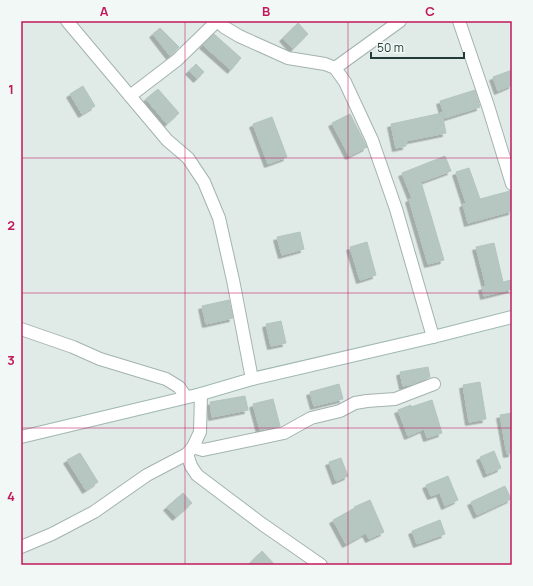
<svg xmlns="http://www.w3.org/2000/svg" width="533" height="586" font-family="Manrope,sans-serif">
<defs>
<filter id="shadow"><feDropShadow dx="-3.5" dy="3.5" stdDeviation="0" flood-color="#0004"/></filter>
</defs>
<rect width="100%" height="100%" fill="#e0ebe8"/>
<!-- building -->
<g fill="#b6c6c1" stroke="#b3c5c0" filter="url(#shadow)">
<path d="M298,23l10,11 -15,15 -10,-11z"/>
<path d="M160,28l19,19 -9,9 -17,-22z"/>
<path d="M214,34l27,24 -10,12 -28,-25z"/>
<path d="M196,64l8,8 -7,7 -8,-8z"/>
<path d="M512,70v15l-14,6 -5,-14z"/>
<path d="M83,86l12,20 -13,8 -12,-20z"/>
<path d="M158,89l21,24 -12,11 -21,-25z"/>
<path d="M475,90l5,17 -35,11 -5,-17z"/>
<path d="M442,113l4,20 -40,8v5l-10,2 -5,-24z"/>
<path d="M350,114l17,33 -18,9 -17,-33z"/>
<path d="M272,117l15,40 -19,7 -15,-40z"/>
<path d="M445,156l6,15 -30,11 23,78 -16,4 -19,-65 3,-1 -10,-25z"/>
<path d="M469,168l11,31 30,-8h2v20l-44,12 -5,-19 3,-1 -10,-31z"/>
<path d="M300,232l4,17 -22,6 -5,-18z"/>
<path d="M367,242l9,33 -16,5 -10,-33z"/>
<path d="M494,243l9,39 8,-2 1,9 -28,7 -2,-9 4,-1 -10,-39z"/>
<path d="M229,300l4,18 -27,6 -4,-18z"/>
<path d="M281,321l5,22 -15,3 -5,-22z"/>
<path d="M428,367l2,10 -17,7 -10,2 -3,-14z"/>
<path d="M480,382l6,37 -17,3 -6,-37z"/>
<path d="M339,384l4,15 -29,7 -4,-14z"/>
<path d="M245,396l3,14 -36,7 -2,-15z"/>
<path d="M273,399l7,27 -20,4 -7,-26z"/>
<path d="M432,400l10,33 -15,5 -3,-9 -16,7 -10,-26 13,-5v2z"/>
<path d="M512,413v40l-5,1 -7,-39z"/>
<path d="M494,451l7,17 -14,6 -7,-17z"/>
<path d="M80,453l18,29 -12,8 -19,-30z"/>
<path d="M341,458l7,18 -12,5 -7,-19z"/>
<path d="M448,476l10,24 -13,6 -5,-13 -9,3 -5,-11z"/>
<path d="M505,486l6,13 -34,16 -6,-13z"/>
<path d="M183,493l9,10 -16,14 -9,-10z"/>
<path d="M370,500l14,32 -15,7 -3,-6 -20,11 -13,-24 22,-12 -1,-1z"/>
<path d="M440,520l5,14 -28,10 -5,-13z"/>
<path d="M262,551l13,14h-27z"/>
</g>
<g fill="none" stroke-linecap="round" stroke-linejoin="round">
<defs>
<g id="street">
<path d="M67,21l100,119 21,18 16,24 15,36 14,62 19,99"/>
<path d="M217,21l7,6 15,9 49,22 37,6 10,4 10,14 27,58 24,69 37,128"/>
<path d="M459,21l29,85 24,78"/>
<path d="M335,68l65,-47"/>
<path d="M130,96l47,-36 40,-39"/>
<path d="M21,329l52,18 27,12 66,20 13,8 7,10"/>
<path d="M193,447l10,3 81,-17 27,-15 29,-7 15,-8 12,-2 28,-2 39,-15"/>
<path d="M187,454l4,12 6,9 65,49 59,41"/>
<path d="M21,547l31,-13 42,-22 53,-37 40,-21 6,-7 7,-15 1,-38"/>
</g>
<path id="secondary" d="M21,437l180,-43 51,-15 181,-42 79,-20"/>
</defs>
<!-- street casing -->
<use href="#street" stroke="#a3b3b0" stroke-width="14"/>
<!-- secondary casing -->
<use href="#secondary" stroke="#9fb7b2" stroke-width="14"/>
<!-- street -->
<use href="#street" stroke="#fff" stroke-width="12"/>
<!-- secondary -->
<use href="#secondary" stroke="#fff" stroke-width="12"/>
</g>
<!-- grid -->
<path fill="none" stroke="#c2185b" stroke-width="1" stroke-opacity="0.55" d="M185,21v544M348,21v544M21,158h491M21,293h491M21,428h491"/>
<!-- border -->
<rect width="533" height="586" fill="none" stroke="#f1f8f5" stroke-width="44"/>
<!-- scale -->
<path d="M371 52v6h93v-6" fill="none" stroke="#213b38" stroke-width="2"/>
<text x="377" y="52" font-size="12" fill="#213b38" stroke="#f1f8f5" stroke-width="3" paint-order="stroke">50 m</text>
<rect x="22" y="22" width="489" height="542" fill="none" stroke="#c2185b" stroke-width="1.5"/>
<g font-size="13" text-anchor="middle" font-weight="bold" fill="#c2185b">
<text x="104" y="16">A</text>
<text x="266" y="16">B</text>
<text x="430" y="16">C</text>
<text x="11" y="94">1</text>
<text x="11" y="230">2</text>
<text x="11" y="365">3</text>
<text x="11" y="501">4</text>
</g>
</svg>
